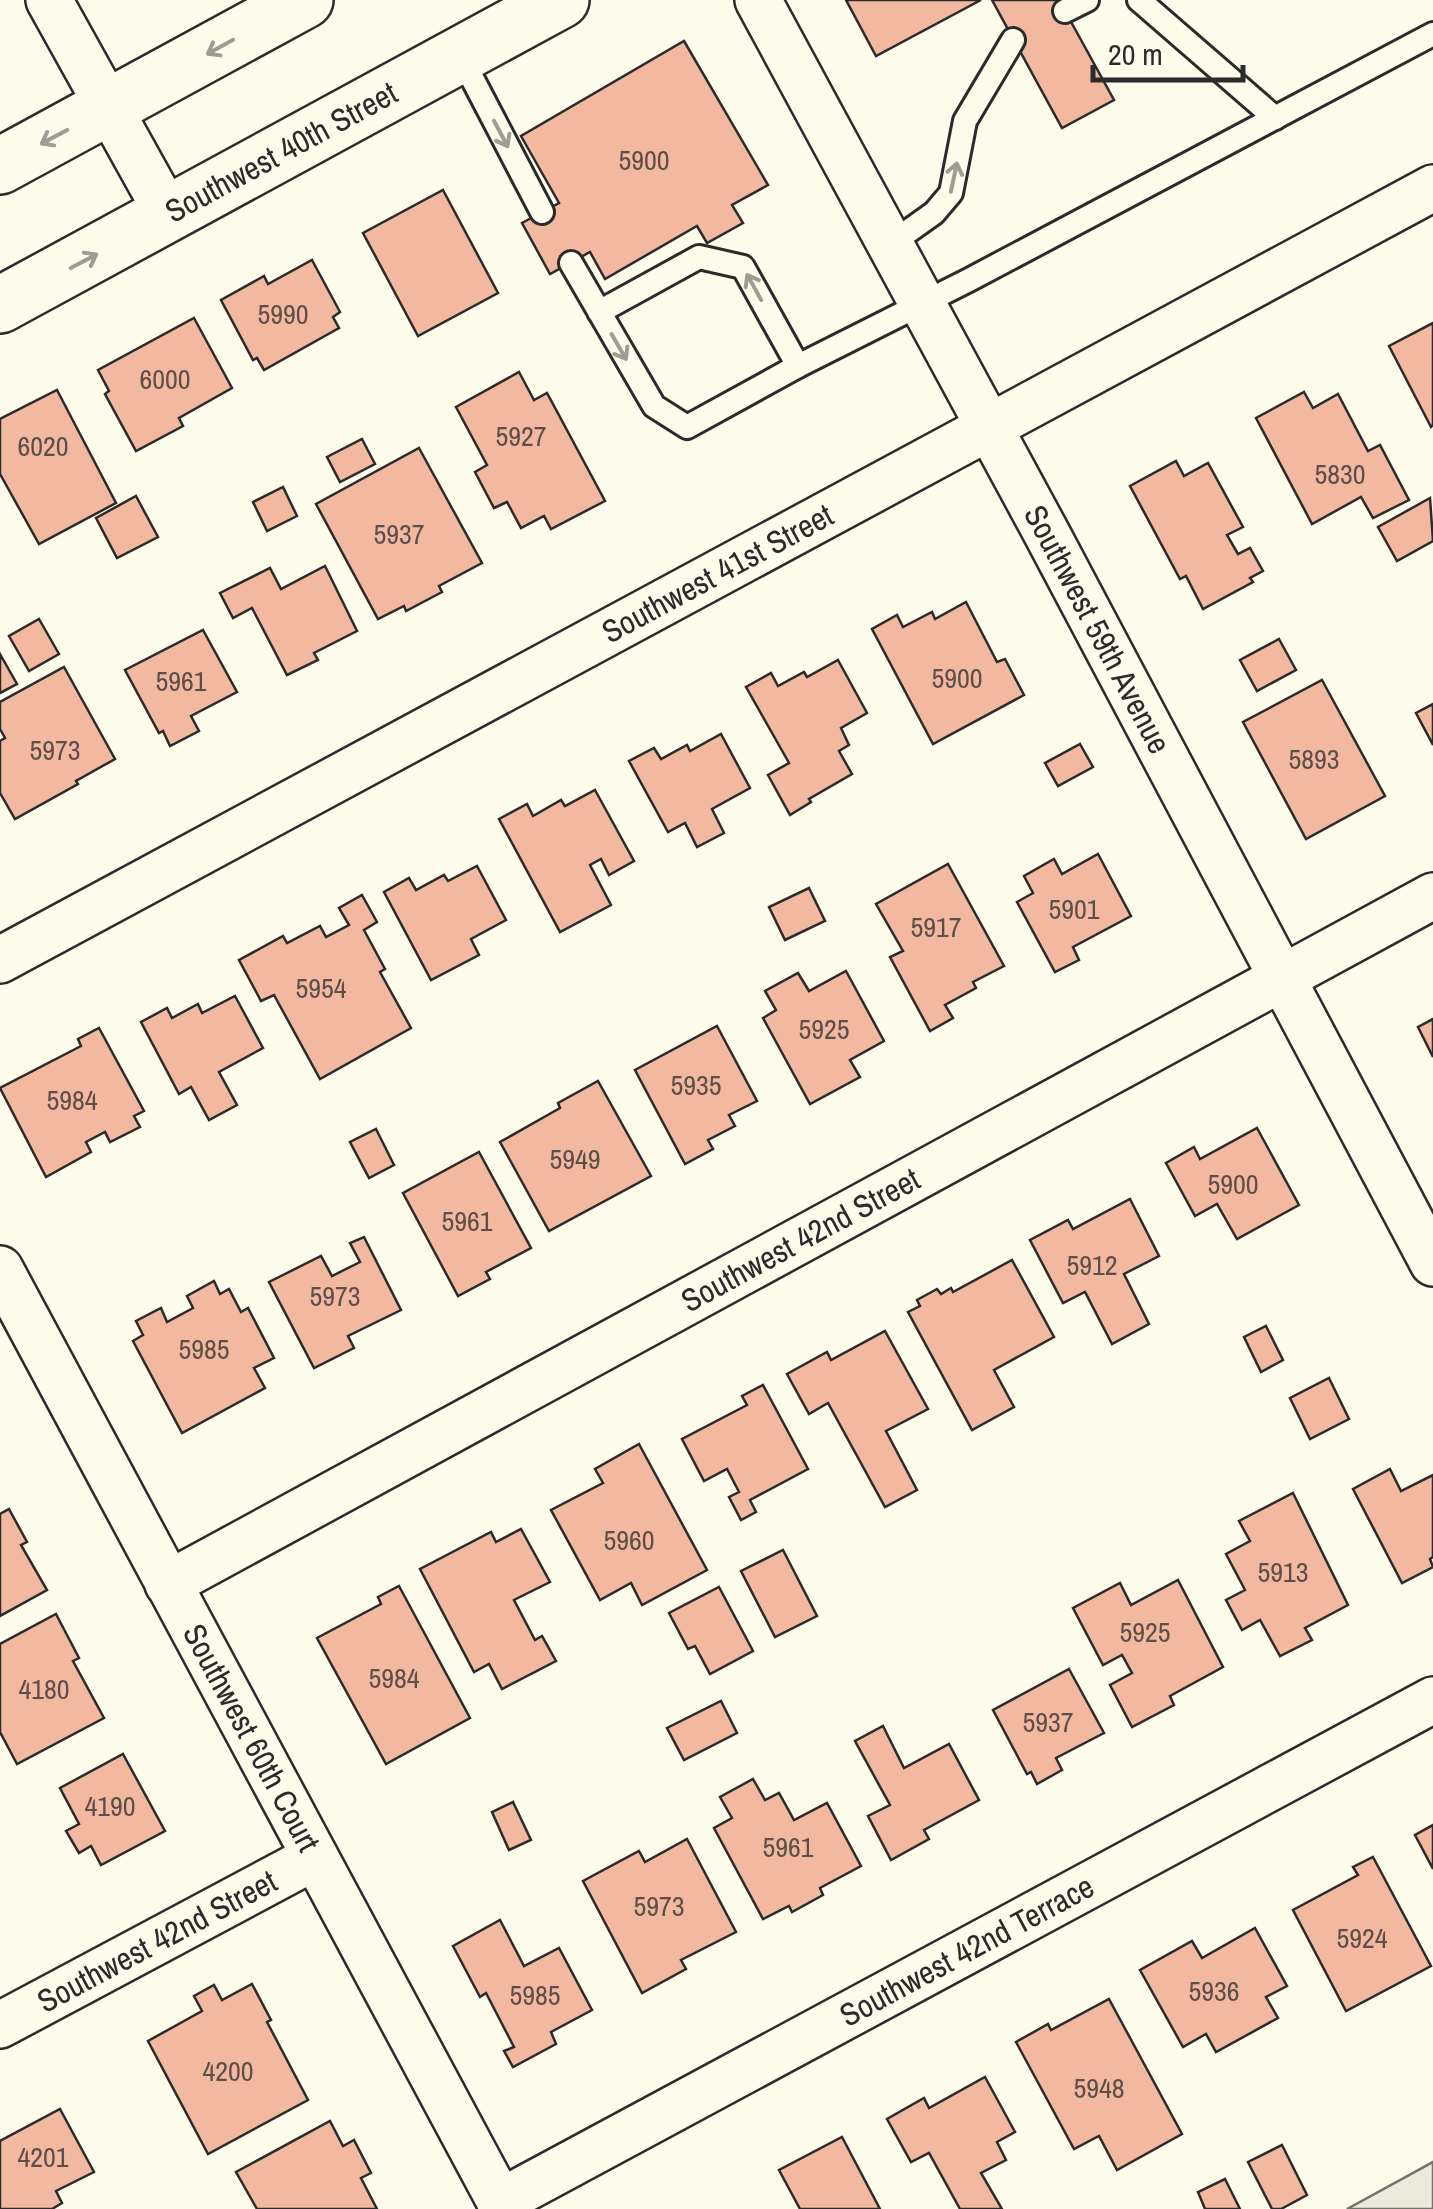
<svg xmlns="http://www.w3.org/2000/svg" width="1433" height="2209" font-family="'Archivo Narrow',sans-serif">
<rect width="100%" height="100%" fill="#fdfbea"/>
<!-- green -->
<path fill="#ecebdb" stroke="#74746e" stroke-width="2.5" d="M1433,2162v47h-86z"/>
<!-- building -->
<g fill="#f2b8a0" stroke="#2b2b2b" stroke-width="2.5">
<path d="M846,0h135l-105,56z"/>
<path d="M992,0h67l55,100 -52,28z"/>
<path d="M684,41l84,144 -36,20 11,18 -36,20 -10,-17 -92,53 -15,-27 -40,22 -28,-51 37,-20 -38,-67z"/>
<path d="M443,190l55,103 -80,43 -55,-103z"/>
<path d="M312,260l28,52 -7,5 6,11 -75,42 -7,-12 -4,2 -32,-60 43,-24 4,8z"/>
<path d="M194,318l38,70 -53,30 4,8 -47,25 -31,-57 4,-3 -11,-21z"/>
<path d="M1433,323v102l-2,2 -42,-81z"/>
<path d="M519,372l15,28 13,-7 58,108 -54,28 -7,-13 -23,12 -14,-26 -13,6 -19,-36 12,-7 -31,-58z"/>
<path d="M57,390l59,113 -77,41 -39,-70v-55z"/>
<path d="M1304,392l9,16 25,-14 30,57 12,-6 29,55 -36,18 -12,-21 -49,27 -56,-106z"/>
<path d="M362,439l13,25 -35,18 -13,-25z"/>
<path d="M419,448l63,115 -43,23 3,6 -36,19 -2,-5 -26,13 -62,-115z"/>
<path d="M1176,461l8,15 24,-13 35,64 -16,8 11,19 12,-6 13,23 -13,7 3,4 -50,27 -17,-33 -6,3 -50,-93z"/>
<path d="M283,487l14,29 -30,15 -14,-29z"/>
<path d="M136,496l22,41 -41,21 -21,-40z"/>
<path d="M1430,498l3,43 -36,20 -19,-34z"/>
<path d="M325,566l32,65 -43,22 4,7 -31,15 -35,-67 -19,10 -13,-25 50,-25 11,21z"/>
<path d="M966,602l31,60 8,-3 19,36 -91,49 -61,-115 25,-14 6,12 29,-15 3,7z"/>
<path d="M39,619l20,35 -30,17 -20,-35z"/>
<path d="M203,630l34,62 -46,24 8,15 -29,15 -7,-15 -4,2 -34,-63z"/>
<path d="M1279,639l17,31 -39,21 -17,-31z"/>
<path d="M0,654l17,30 -17,9z"/>
<path d="M838,660l29,53 -26,15 8,17 -10,6 13,23 -43,25 2,3 -21,13 -22,-40 21,-12 -43,-76 25,-14 7,13 26,-14 3,5z"/>
<path d="M64,667l51,92 -39,22 2,3 -63,35 -15,-26v-52l5,-3 -5,-9v-27z"/>
<path d="M1322,680l63,116 -79,43 -63,-117z"/>
<path d="M1433,704v41l-17,-32z"/>
<path d="M721,734l29,54 -38,21 12,24 -27,14 -12,-24 -17,9 -39,-71 25,-13 7,11 26,-14 3,6z"/>
<path d="M1080,744l13,23 -35,19 -13,-23z"/>
<path d="M595,790l39,71 -25,14 -8,-16 -11,6 21,40 -51,27 -61,-113 28,-15 6,12 28,-16 4,6z"/>
<path d="M1098,854l33,62 -58,31 6,13 -24,12 -38,-70 16,-9 -9,-17 30,-17 8,15z"/>
<path d="M948,864l56,102 -31,16 3,6 -31,17 8,13 -23,13 -40,-74 13,-6 -27,-47z"/>
<path d="M477,866l29,54 -35,19 8,16 -48,25 -47,-88 25,-14 7,12 28,-15 4,6z"/>
<path d="M809,888l16,33 -40,19 -16,-33z"/>
<path d="M362,895l15,27 -13,8 21,39 -5,3 31,56 -91,51 -46,-84 -13,6 -22,-41 44,-24 4,7 33,-17 6,11 23,-12 -10,-17z"/>
<path d="M846,971l38,70 -34,19 10,17 -50,27 -47,-86 13,-8 -11,-19 33,-18 11,18z"/>
<path d="M235,996l28,52 -44,24 18,33 -28,15 -18,-33 -12,7 -38,-72 26,-14 5,10 26,-14 4,9z"/>
<path d="M1433,1019v38l-15,-30z"/>
<path d="M717,1026l40,75 -28,14 6,11 -27,14 5,9 -28,15 -50,-94z"/>
<path d="M99,1028l45,83 -10,5 6,11 -30,15 -5,-10 -19,10 5,10 -45,25 -46,-89 81,-42 -3,-7z"/>
<path d="M598,1081l53,95 -102,55 -49,-89 60,-34 -2,-5z"/>
<path d="M1257,1128l42,77 -62,34 -20,-35 -22,12 -29,-53 28,-16 6,12z"/>
<path d="M376,1129l18,36 -25,13 -19,-36z"/>
<path d="M479,1152l52,96 -45,24 4,7 -32,17 -55,-103z"/>
<path d="M1130,1199l29,57 -35,18 25,50 -37,20 -27,-52 -22,11 -33,-63 38,-20 5,9z"/>
<path d="M364,1237l37,73 -53,26 6,12 -40,20 -45,-86 52,-26 11,20 28,-14 -10,-19z"/>
<path d="M1012,1260l42,77 -60,33 20,37 -42,23 -64,-118 12,-6 -3,-6 20,-11 4,5 10,-6 2,4z"/>
<path d="M214,1281l6,13 9,-5 12,23 7,-4 26,50 -20,10 11,20 -83,45 -49,-92 10,-6 -7,-14 25,-13 6,14 26,-14 -6,-12z"/>
<path d="M1266,1326l17,34 -22,12 -17,-35z"/>
<path d="M885,1331l43,78 -42,22 31,59 -32,17 -57,-104 -19,11 -22,-40 40,-22 4,8z"/>
<path d="M1329,1378l20,41 -39,20 -20,-41z"/>
<path d="M763,1385l45,84 -58,31 6,12 -15,8 -12,-23 10,-5 -12,-23 -23,12 -22,-42 65,-34 -5,-9z"/>
<path d="M639,1444l68,126 -65,35 -11,-22 -31,17 -49,-90 52,-27 -8,-14z"/>
<path d="M1390,1469l11,22 32,-16v82l-3,2 3,8 -31,16 -49,-94z"/>
<path d="M1293,1493l55,112 -43,23 7,12 -32,16 -20,-36 -18,10 -16,-30 19,-10 -19,-36 24,-13 -11,-20z"/>
<path d="M9,1509l18,33 -6,3 26,45 -47,26v-102z"/>
<path d="M521,1529l29,53 -36,18 21,40 7,-4 14,25 -54,28 -13,-25 -15,8 -54,-103 71,-37 5,10z"/>
<path d="M783,1550l34,66 -42,21 -34,-66z"/>
<path d="M1178,1580l45,87 -53,29 4,9 -42,22 -22,-42 22,-12 -10,-18 -19,10 -30,-57 47,-25 11,22z"/>
<path d="M399,1586l71,132 -84,46 -69,-126 64,-34 -3,-7z"/>
<path d="M719,1587l34,64 -43,23 -15,-28 -7,3 -19,-36z"/>
<path d="M56,1614l23,44 -6,3 31,57 -87,46 -17,-32v-88z"/>
<path d="M1069,1669l35,64 -48,25 6,12 -25,14 -6,-12 -4,2 -34,-64z"/>
<path d="M721,1701l16,32 -53,27 -17,-32z"/>
<path d="M883,1726l21,42 45,-24 30,56 -55,30 5,9 -38,21 -23,-44 22,-11 -35,-64z"/>
<path d="M123,1754l42,77 -64,34 -10,-19 -12,7 -13,-22 13,-7 -19,-36z"/>
<path d="M753,1779l12,21 14,-7 15,27 33,-17 34,63 -41,22 3,7 -31,17 -3,-6 -26,13 -49,-91 18,-10 -12,-21z"/>
<path d="M513,1802l18,38 -22,10 -17,-38z"/>
<path d="M1433,1825v44l-18,-34z"/>
<path d="M687,1839l49,93 -55,28 5,9 -44,24 -59,-112 56,-30 6,11z"/>
<path d="M1373,1857l58,109 -85,45 -53,-101 65,-35 -5,-8z"/>
<path d="M500,1920l24,46 35,-18 33,62 -41,22 5,12 -43,23 -9,-16 10,-4 -28,-54 -6,4 -27,-51z"/>
<path d="M1255,1928l32,58 -21,11 12,21 -62,34 -10,-18 -23,13 -43,-77 52,-29 10,17z"/>
<path d="M252,1984l19,36 -4,2 41,78 -100,54 -60,-113 54,-30 -8,-15 20,-11 8,15z"/>
<path d="M1109,1999l73,135 -65,36 -18,-34 -25,13 -58,-107 32,-18 3,6z"/>
<path d="M985,2077l30,55 -18,10 9,18 -25,13 21,36h-42l-31,-56 -18,9 -24,-43 37,-21 5,10z"/>
<path d="M60,2109l34,63 -38,19 6,12 -10,6h-52v-68z"/>
<path d="M330,2121l13,25 11,-6 17,33 -10,5 16,31h-120l-21,-37z"/>
<path d="M842,2137l38,72h-80l-21,-39z"/>
<path d="M1282,2145l25,50 -26,14h-9l-24,-47z"/>
<path d="M1225,2179l15,30h-35l-7,-17z"/>
</g>
<g fill="none" stroke-linecap="round" stroke-linejoin="round">
<defs>
<g id="lane">
<path d="M1139,0l136,118"/>
<path d="M1065,11l22,-11"/>
<path d="M460,55l82,157"/>
<path d="M889,245l45,-32 17,-20 14,-72 48,-81"/>
<path d="M571,263l83,143 33,21 111,-61 -55,-99 -44,-10 -100,55"/>
<path d="M798,366l171,-86 464,-246"/>
</g>
<g id="street">
<path d="M49,0l120,216"/>
<path id="s1" d="M758,0l289,534 386,729"/>
<path id="s2" d="M0,960l1433,-772"/>
<path id="s3" d="M0,1269l504,940"/>
<path id="s4" d="M168,1584l1265,-688"/>
<path id="s5" d="M0,2025l315,-168"/>
<path id="s6" d="M500,2202l933,-502"/>
</g>
<g id="primary">
<path d="M0,166l305,-166"/>
<path id="s7" d="M0,305l561,-305"/>
</g>
</defs>
<!-- lane casing -->
<use href="#lane" stroke="#2b2b2b" stroke-width="28"/>
<!-- street casing -->
<use href="#street" stroke="#2b2b2b" stroke-width="50"/>
<!-- primary casing -->
<use href="#primary" stroke="#2b2b2b" stroke-width="60"/>
<!-- lane -->
<use href="#lane" stroke="#fdfbea" stroke-width="22"/>
<!-- street -->
<use href="#street" stroke="#fdfbea" stroke-width="45"/>
<!-- primary -->
<use href="#primary" stroke="#fdfbea" stroke-width="55"/>
</g>
<!-- one-way arrows -->
<defs><path id="oneway-shaft" d="M-6 0H5M1.5-3L5.5 0L1.5 3" fill="none" stroke-width="1.6" stroke-linecap="round" stroke-linejoin="round" transform="scale(2.5)"/></defs>
<g stroke="#9e9d94">
<use href="#oneway-shaft" transform="translate(220 47) rotate(151)"/>
<use href="#oneway-shaft" transform="translate(501 134) rotate(62)"/>
<use href="#oneway-shaft" transform="translate(54 137) rotate(152)"/>
<use href="#oneway-shaft" transform="translate(954 177) rotate(-78)"/>
<use href="#oneway-shaft" transform="translate(84 261) rotate(-28)"/>
<use href="#oneway-shaft" transform="translate(754 287) rotate(-119)"/>
<use href="#oneway-shaft" transform="translate(619 347) rotate(60)"/>
</g>
<g text-anchor="middle" stroke-width="8" stroke-linejoin="round" paint-order="stroke">
<!-- number labels -->
<g font-size="28" fill="#5d4e48">
<text x="644" y="170">5900</text>
<text x="283" y="324">5990</text>
<text x="165" y="389">6000</text>
<text x="521" y="446">5927</text>
<text x="43" y="456">6020</text>
<text x="1340" y="484">5830</text>
<text x="399" y="544">5937</text>
<text x="957" y="688">5900</text>
<text x="181" y="691">5961</text>
<text x="55" y="760">5973</text>
<text x="1314" y="769">5893</text>
<text x="1074" y="919">5901</text>
<text x="936" y="937">5917</text>
<text x="321" y="998">5954</text>
<text x="824" y="1039">5925</text>
<text x="696" y="1095">5935</text>
<text x="72" y="1110">5984</text>
<text x="575" y="1169">5949</text>
<text x="1233" y="1194">5900</text>
<text x="467" y="1231">5961</text>
<text x="1092" y="1275">5912</text>
<text x="335" y="1306">5973</text>
<text x="204" y="1359">5985</text>
<text x="629" y="1550">5960</text>
<text x="1283" y="1582">5913</text>
<text x="1145" y="1642">5925</text>
<text x="394" y="1688">5984</text>
<text x="44" y="1699">4180</text>
<text x="1048" y="1732">5937</text>
<text x="110" y="1816">4190</text>
<text x="788" y="1857">5961</text>
<text x="659" y="1916">5973</text>
<text x="1362" y="1948">5924</text>
<text x="1214" y="2001">5936</text>
<text x="535" y="2005">5985</text>
<text x="228" y="2081">4200</text>
<text x="1099" y="2098">5948</text>
<text x="43" y="2167">4201</text>
</g>
<!-- street labels -->
<g font-size="32" fill="#2b2b2b" stroke="#fdfbea">
<text dy="11" stroke="none"><textPath href="#s7" startOffset="320">Southwest 40th Street</textPath></text>
<text dy="11" stroke="none"><textPath href="#s2" startOffset="815">Southwest 41st Street</textPath></text>
<text dy="11" stroke="none"><textPath href="#s1" startOffset="715">Southwest 59th Avenue</textPath></text>
<text dy="11" stroke="none"><textPath href="#s4" startOffset="720">Southwest 42nd Street</textPath></text>
<text dy="11" stroke="none"><textPath href="#s3" startOffset="532">Southwest 60th Court</textPath></text>
<text dy="11" stroke="none"><textPath href="#s5" startOffset="178">Southwest 42nd Street</textPath></text>
<text dy="11" stroke="none"><textPath href="#s6" startOffset="530">Southwest 42nd Terrace</textPath></text>
</g>
</g>
<!-- scale -->
<path d="M1093 65v15h150v-15" fill="none" stroke="#2b2b2b" stroke-width="5"/>
<text x="1108" y="65" font-size="30" fill="#2b2b2b" stroke="#fdfbea" stroke-width="8" paint-order="stroke">20 m</text>
</svg>
